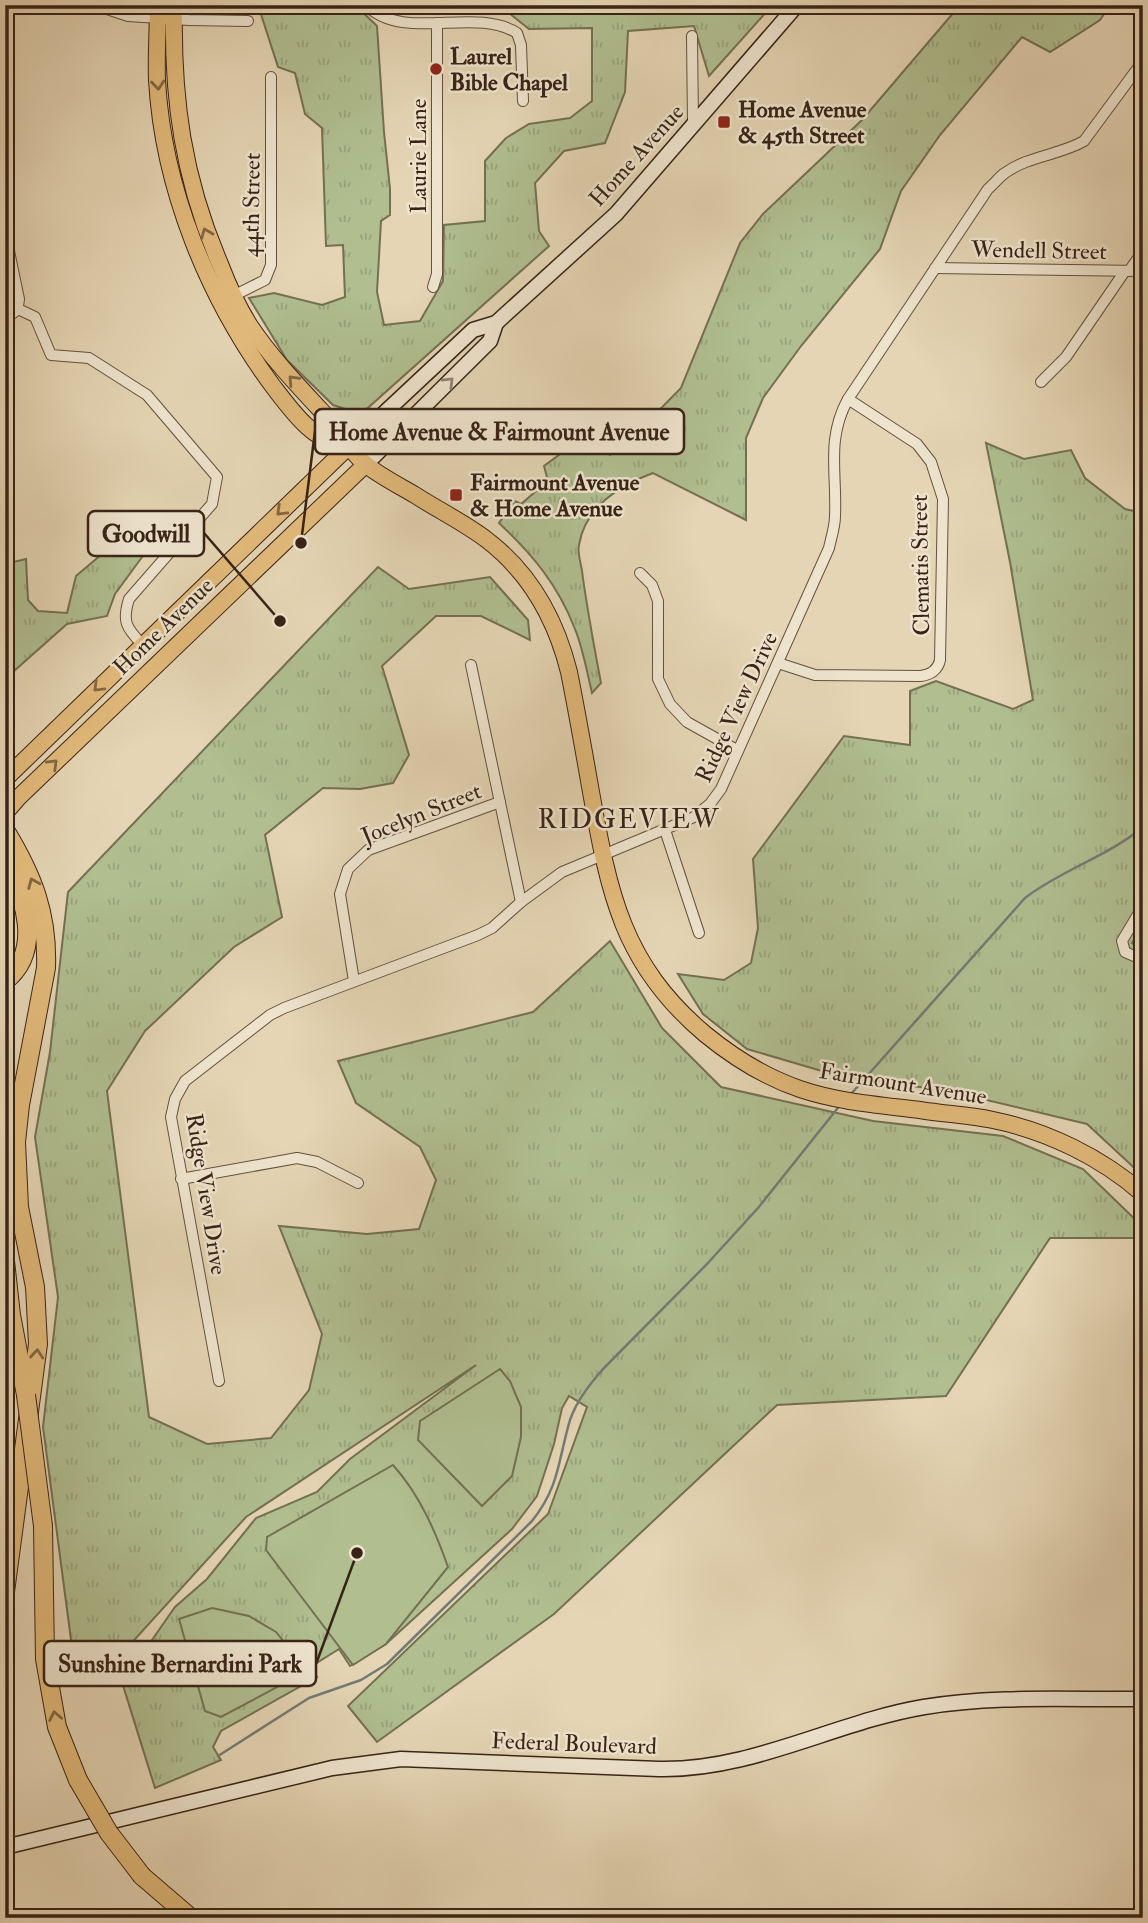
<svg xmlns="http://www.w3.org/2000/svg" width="1148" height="1923" font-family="'IM FELL Double Pica',serif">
<defs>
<pattern id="grass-tufts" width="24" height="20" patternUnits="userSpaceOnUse" patternTransform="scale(1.75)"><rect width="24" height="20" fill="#b0be90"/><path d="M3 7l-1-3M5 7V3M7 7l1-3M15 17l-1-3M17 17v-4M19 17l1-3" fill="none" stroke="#98a37b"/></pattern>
</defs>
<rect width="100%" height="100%" fill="#e5d5b4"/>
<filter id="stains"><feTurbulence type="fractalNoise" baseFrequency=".00286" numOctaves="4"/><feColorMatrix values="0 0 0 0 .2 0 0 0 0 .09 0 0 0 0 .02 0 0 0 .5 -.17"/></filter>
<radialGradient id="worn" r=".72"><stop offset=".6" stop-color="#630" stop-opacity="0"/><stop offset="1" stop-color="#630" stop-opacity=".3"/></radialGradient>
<!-- grass -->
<g fill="url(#grass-tufts)" stroke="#747053" stroke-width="2">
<path d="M258,5l98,1 21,20 7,106 6,57v26l-9,6 -4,71 7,33 36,-4 23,-40 1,-56 41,-4v-60l21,-23 23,-14 41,-6 22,-17v-73l-63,1 -20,-16 -1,-8h213l-1,7 48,-2 -59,66 -15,-50 -66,5 -3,61 -20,51 -41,8 -29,32 4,48 10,15 -188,168 -28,-9 -46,-45 -38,-62 25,-5 48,12 23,-8 -2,-52 -17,1 -4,-118 -17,-14 -10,-41 -17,-6z"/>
<path d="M960,5h150l-10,15 -50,32 -28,-15 -82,98 -39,56 -21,58 -79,97 -38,52 -17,40v82l-93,-47c-33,12 -68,34 -74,72 -2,8 2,18 3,26 5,38 12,75 19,112l-9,10c-5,-21 -9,-44 -17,-64 -17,-44 -42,-74 -76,-106l16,-22 6,3 27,-23 -4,-15 46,-34 20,23 16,-11 55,-56 59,-145 23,-29 99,-94z"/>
<path d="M986,443l38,16 47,-9 14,28 40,31 18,4v413l-11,17 11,5v228l-56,-52 -134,-32 -121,-18 -85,-25 -44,-35 -25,-40 46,6 27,-17 7,-35 -5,-69 91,-123 66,9v-54l26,-10 77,28 20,-9 -23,-138z"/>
<path d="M135,526l13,23 -33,45 -8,22 -40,8 -62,55v-115l21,-5 2,41 10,11 29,2 9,-37z"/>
<path d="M378,567l31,22 81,-12 38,43 2,20 -49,-24h-45l-54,50 27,89 -16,28 -33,6 -37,-1 -58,47 17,82 -48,30 -89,84 -38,60 42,326 58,27 64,-6 38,-48 13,-56 -43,-108 88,8 52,-5 17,-49 -16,-33 -64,-44 -18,-42 195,-49 77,-71 52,87 59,59 152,34 130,15 80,33 60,58v11h-93l-104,158 -169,9 -223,209 -177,128 -29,-36 200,-192 39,-107 -18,-11 -7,12 -8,36 -17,52 -25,33 -126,115 -36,22 -11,-17 -27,17 5,11 -96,54 -8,16 8,13 -66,28 -39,-125 29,-13 30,-43 32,-28 49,-61 61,-26 33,-33 126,-94 -230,152 -129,142 -44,-4 -30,-228 15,-130 -23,-160 15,-85 18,-160z"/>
</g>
<!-- garden -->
<g fill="#b0be90" stroke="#747053" stroke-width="2">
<path d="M500,1369l10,12 11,26v30l-9,39 -30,30 -64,-66 2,-19z"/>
<path d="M393,1465c26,29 42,65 55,102l-62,77 -33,21 -87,-115 1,-13z"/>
<path d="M212,1608l37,8 27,16 31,39 -86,46 -16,-6 -26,-92z"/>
</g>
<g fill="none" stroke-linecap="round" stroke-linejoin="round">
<!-- stream -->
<g stroke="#737b76" stroke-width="2.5">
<path d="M851,1094l174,-196c36,-28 82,-41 118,-71"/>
<path d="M218,1756l91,-58 52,-18 26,-16 145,-143c28,-35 26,-61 38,-101 7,-20 20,-36 33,-51l104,-105 51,-56 83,-104"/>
</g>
<defs>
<g id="street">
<path d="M95,5l33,11 61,4 59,1"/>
<path d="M366,5c38,38 108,1 151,28l4,12 2,56"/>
<path d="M692,36l1,89"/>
<path d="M5,232l14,67c-1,11 -3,14 -14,18"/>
<path d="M935,268l208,3"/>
<path d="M1129,271l14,-20"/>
<path d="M433,287l4,-13v-251"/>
<path d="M229,298l36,-18 6,-15v-188"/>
<path d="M18,309l17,8 16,38 38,3 58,37 70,82 -5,27 -83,95c-7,22 -3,29 13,45"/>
<path d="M1041,382l25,-25 59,-86"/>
<path d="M640,573l12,12 6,16v78l12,25 17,18 50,28"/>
<path d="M778,663l37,12 105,1c10,-1 18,-6 20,-16l3,-161 -12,-37 -14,-18 -69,-45"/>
<path d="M471,665l50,237"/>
<path d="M665,830l34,103"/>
<path d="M1143,906l-21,35 3,11 18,8"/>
<path d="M354,981l-14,-87 8,-25 20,-19 132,-48"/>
<path d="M181,1179l116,-21 20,4 41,21"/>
<path d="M219,1381l-48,-264 4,-18 10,-18 85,-66 14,-7 194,-73 14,-7 29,-26 41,-30 132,-55 16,-13 11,-15 108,-241c2,-10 6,-21 6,-32 2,-43 -9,-77 13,-117l140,-210c6,-5 11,-12 17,-16 23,-17 55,-18 79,-32l59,-80"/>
</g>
<g id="secondary">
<path d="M348,447l125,-117 23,-7 120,-109 181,-209"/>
<path d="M366,464l124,-123 6,-18"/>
<path d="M5,1847l327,-79 69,-9 258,10c93,2 176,-47 265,-62 72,-12 146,-7 219,-8"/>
</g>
<g id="primary">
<path d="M158,5c0,25 -2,50 -1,75 6,108 51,218 115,305 20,26 41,57 76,62"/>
<path d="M174,5c-2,94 9,173 46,259 8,21 18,43 30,62 23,34 51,63 79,93 14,14 20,32 36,45 15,12 33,21 50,31 23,15 50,28 72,45 43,33 69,80 82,132 8,40 15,80 22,120 18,101 31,172 114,242 28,23 60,43 95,55 38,13 80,16 120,21 24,4 49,5 73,10 54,11 108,37 150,74"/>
<path d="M5,779l343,-332"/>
<path d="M5,813l13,-15 348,-334"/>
</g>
<g id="highway">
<path d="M5,830c28,46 43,84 41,138l-26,137 -4,37 3,65 16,80 3,57 -33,248"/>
<path d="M5,862c20,35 38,89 0,119"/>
<path d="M5,1261l6,54 15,80"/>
<path d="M43,1526l2,133 12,68 21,53"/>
<path d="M142,1876l49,42"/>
</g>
</defs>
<!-- street casing -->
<use href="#street" stroke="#64503e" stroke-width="12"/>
<!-- secondary casing -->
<use href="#secondary" stroke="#392316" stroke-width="17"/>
<!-- primary casing -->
<use href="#primary" stroke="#392316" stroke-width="18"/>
<!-- highway casing -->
<use href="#highway" stroke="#392316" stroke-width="20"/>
<!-- street -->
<use href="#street" stroke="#eee4ce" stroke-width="10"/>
<!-- secondary -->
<use href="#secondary" stroke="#eee4ce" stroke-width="14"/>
<!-- primary -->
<use href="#primary" stroke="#e2ba7a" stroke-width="16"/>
<!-- highway -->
<use href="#highway" stroke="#e2ba7a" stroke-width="18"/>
<defs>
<g id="highway-bridge">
<path d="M26,1395l17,131"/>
<path d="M78,1780l31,53 33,43"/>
</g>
</defs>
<!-- highway-bridge casing -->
<use href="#highway-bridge" stroke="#392316" stroke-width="20" stroke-linecap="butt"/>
<!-- highway-bridge -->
<use href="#highway-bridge" stroke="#e2ba7a" stroke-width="18"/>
</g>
<!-- one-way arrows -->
<defs><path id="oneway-chevron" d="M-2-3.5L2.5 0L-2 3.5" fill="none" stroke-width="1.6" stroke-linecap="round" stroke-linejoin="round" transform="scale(1.75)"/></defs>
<g stroke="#856743">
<use href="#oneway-chevron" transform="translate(158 85) rotate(85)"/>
<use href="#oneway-chevron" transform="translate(206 233) rotate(-112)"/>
<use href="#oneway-chevron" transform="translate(293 380) rotate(-133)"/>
<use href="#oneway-chevron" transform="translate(281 511) rotate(136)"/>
<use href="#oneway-chevron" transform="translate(98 687) rotate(136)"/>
<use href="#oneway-chevron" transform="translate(53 764) rotate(-44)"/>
<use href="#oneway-chevron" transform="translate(33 883) rotate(-113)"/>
<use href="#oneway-chevron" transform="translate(37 1354) rotate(-85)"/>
<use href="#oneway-chevron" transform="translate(55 1716) rotate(-101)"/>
</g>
<use stroke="#948472" href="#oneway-chevron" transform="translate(449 382) rotate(-45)"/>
<!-- markers -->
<g fill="#8f2418" stroke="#eee4ce" stroke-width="2.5">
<circle cx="436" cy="69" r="7"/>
<rect x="717" y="115" width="14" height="14" rx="3.5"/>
<rect x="449" y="488" width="14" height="14" rx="3.5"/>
</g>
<g text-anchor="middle" stroke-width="5" stroke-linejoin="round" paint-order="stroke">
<!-- poi labels -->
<g font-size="23" font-weight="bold" fill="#392316" stroke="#eee4ce" text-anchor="start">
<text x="450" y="64">Laurel<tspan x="450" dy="26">Bible Chapel</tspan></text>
<text x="738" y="117">Home Avenue<tspan x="738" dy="26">&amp; 45th Street</tspan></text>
<text x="470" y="490">Fairmount Avenue<tspan x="470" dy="26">&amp; Home Avenue</tspan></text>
</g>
<!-- street labels -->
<g font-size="23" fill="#392316" stroke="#eee4ce">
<text transform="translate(636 155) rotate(-48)" y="8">Home Avenue</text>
<text transform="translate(418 156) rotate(-90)" y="8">Laurie Lane</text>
<text transform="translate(251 205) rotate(-89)" y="8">44th Street</text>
<text transform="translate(1039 250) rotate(1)" y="8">Wendell Street</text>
<text transform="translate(920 565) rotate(-91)" y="8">Clematis Street</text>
<text transform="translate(163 626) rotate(-44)" y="8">Home Avenue</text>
<text transform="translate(736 707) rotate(-65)" y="8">Ridge View Drive</text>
<text transform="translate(421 813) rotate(-22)" y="8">Jocelyn Street</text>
<text transform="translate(903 1083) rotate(9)" y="8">Fairmount Avenue</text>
<text transform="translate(207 1194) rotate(81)" y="8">Ridge View Drive</text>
<text transform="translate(574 1743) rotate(2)" y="8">Federal Boulevard</text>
</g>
<!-- quarter labels -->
<g font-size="26" letter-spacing="2" fill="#392316" stroke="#eee4ce">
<text x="629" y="828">RIDGEVIEW</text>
</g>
</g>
<!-- callouts -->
<path fill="none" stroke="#392316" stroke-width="2.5" d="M301 543L315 431M280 621L204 533M357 1553L316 1664"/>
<g fill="#392316" stroke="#eee4ce" stroke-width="2.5">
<circle cx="301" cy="543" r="7"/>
<circle cx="280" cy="621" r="7"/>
<circle cx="357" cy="1553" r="7"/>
</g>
<g fill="#eee4ce" stroke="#392316" stroke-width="2.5">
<rect x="315" y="409" width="369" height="45" rx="7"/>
<rect x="88" y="511" width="116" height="45" rx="7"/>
<rect x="44" y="1641" width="272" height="45" rx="7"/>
</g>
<g font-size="24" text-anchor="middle" font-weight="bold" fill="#392316">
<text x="499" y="440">Home Avenue &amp; Fairmount Avenue</text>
<text x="146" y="542">Goodwill</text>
<text x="180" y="1672">Sunshine Bernardini Park</text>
</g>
<!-- margin -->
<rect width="1148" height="1923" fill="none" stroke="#e5d5b4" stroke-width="28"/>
<rect x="7" y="7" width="1134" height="1909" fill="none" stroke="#392316" stroke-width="3.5"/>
<rect x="14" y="14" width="1120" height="1895" fill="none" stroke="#392316" stroke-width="2"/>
<rect width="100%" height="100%" filter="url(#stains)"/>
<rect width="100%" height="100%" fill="url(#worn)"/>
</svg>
